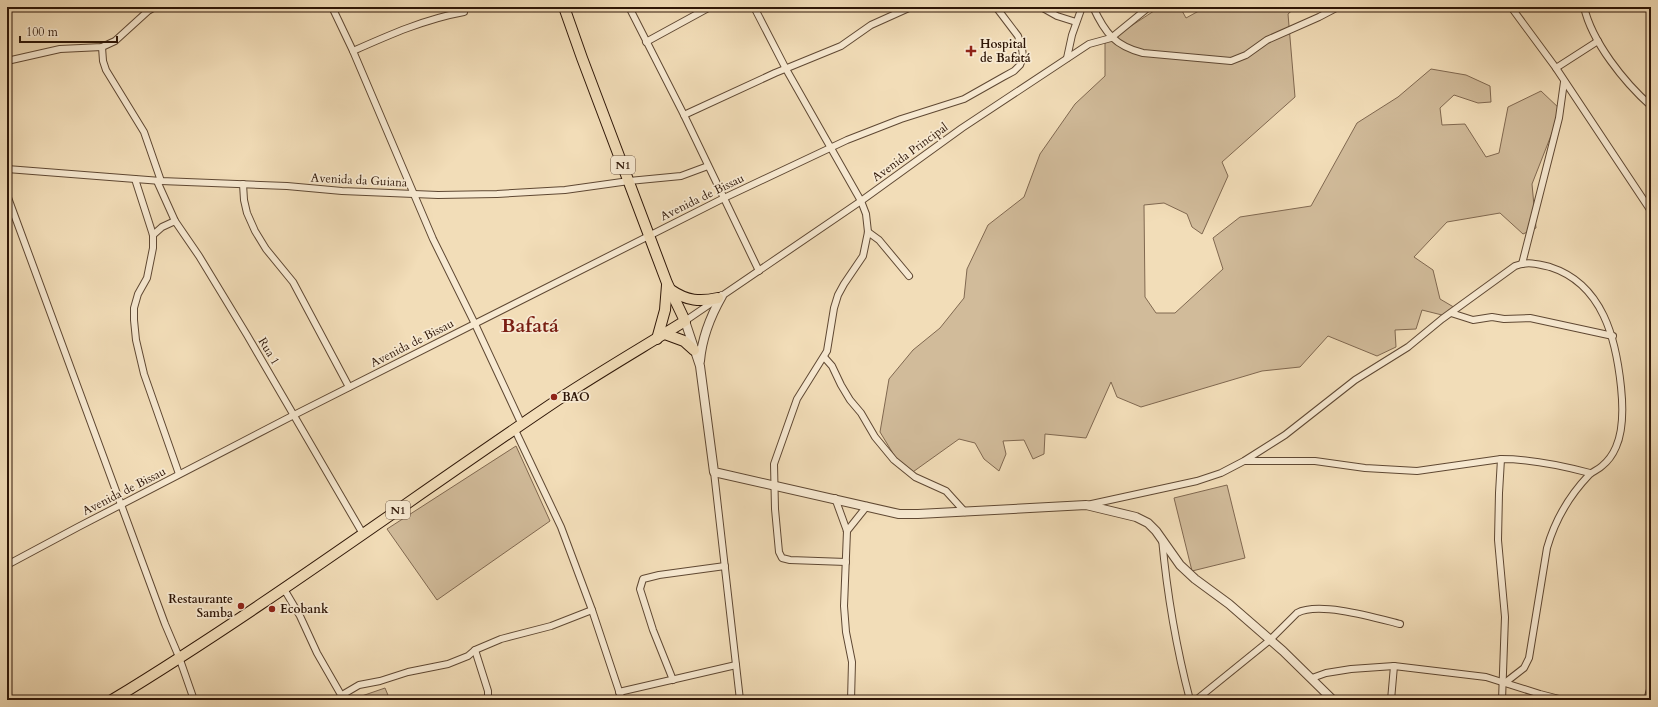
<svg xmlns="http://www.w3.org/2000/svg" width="1658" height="707" font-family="Cardo,serif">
<rect width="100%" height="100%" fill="#f2ddb8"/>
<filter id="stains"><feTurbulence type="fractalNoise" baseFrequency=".005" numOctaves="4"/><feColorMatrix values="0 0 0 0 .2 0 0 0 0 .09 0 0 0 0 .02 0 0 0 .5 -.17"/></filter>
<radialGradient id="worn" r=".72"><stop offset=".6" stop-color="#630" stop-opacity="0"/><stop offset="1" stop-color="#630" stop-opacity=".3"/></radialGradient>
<!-- green -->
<g fill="#d1bb9a" stroke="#806850">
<path d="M1160,7h20l6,11 20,-11h90l-8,7 7,83 -73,65 6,14 -26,58 -10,-7 -5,-13 -23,-11 -20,2 1,92 11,16h19l48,-44 -10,-31 27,-21 71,-11 46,-83 41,-26 33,-28 35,6 24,11 1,16 -13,1 -24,-8 -14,13 2,17 23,-1 21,33 13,-4 9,-46 33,-16 20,19 -29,74 4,44 -13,6 -23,-21 -53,9 -33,35 19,13 7,29 17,10 -7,8 -28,-7 -6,19 -21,1 1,17 -19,9 -49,-20 -28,31 -38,4 -121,36 -24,-10 -6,-15 -25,56 -41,-4 -1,20 -11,5 -9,-19 -21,1 3,13 -7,17 -15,-12 -9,-16 -16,-4 -49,35 -13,-14 -17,-28 9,-53 24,-29 27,-22 24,-30 3,-29 21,-44 36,-28 16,-43 35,-50 30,-28v-33z"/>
<path d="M516,446l34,75 -113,79 -50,-71z"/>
<path d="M1227,485l18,73 -53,13 -18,-73z"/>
<path d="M385,688l5,12h-37v-1z"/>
</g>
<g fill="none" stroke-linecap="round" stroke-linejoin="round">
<defs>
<g id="minor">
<path d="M332,7l21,44 80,188 42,85 47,101"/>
<path d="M629,7l55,108 75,156"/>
<path d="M754,7l32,62 75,132 5,13 2,18 -5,24 -19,28 -6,11 -4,13 -7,43 -30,48 -23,65 1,45 4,43 3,6 8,2 56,2"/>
<path d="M1041,7l16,9 19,6"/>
<path d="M1093,7c12,26 22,39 50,46l88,8 15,-6 21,-15 52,-23 19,-10"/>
<path d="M1511,7l45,61 95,143"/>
<path d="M1584,7c8,35 40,75 67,99"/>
<path d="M646,42l64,-35"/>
<path d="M102,47l1,14 3,9 38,62 17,49"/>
<path d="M353,51c36,-16 72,-32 111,-39"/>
<path d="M1067,58l5,-23 10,-28"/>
<path d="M7,61l53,-12 42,-2 13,-6 33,-30 7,-4"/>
<path d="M1556,68l42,-27"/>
<path d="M684,115l91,-42 66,-27 30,-21 40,-18"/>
<path d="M7,169l154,12 126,5 55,5 96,4 59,-1 68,-4 64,-9 52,-5 27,-10"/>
<path d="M135,179l18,56v13l-6,30 -9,16 -4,14v12l2,20 8,34 35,100"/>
<path d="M157,181l18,40 24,35 48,79 116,199"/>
<path d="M243,184l1,16 3,13 8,18 11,18 27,33 56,105"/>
<path d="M7,195l158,429 14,33 15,43"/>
<path d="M868,232l11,8 30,36"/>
<path d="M153,235l9,-8 13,-6"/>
<path d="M1522,264l37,-146 5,-36"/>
<path d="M1451,313l22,7 19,-3 12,2 26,-1 83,18"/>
<path d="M685,321l176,-120 101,-73 127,-84 22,-6 38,-31"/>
<path d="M824,357l8,9 9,19 9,15 11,13 14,24 19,23 21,17 31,14 19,21"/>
<path d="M515,430l46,97 31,83 30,90"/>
<path d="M1501,459l-2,34 -1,47 7,77 -3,83"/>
<path d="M1245,461h70l50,7 52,3 84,-12c31,0 59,6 89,14"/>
<path d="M714,472l26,228"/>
<path d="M835,498l12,33 -3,75 2,26 6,30 -1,38"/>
<path d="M1087,505l110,-24 24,-8 23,-12 41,-26 70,-55 53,-33 34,-28 73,-53c12,-5 23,-2 35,1 53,17 66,72 71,120 2,19 3,42 -5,60 -3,7 -9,15 -14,19 -4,4 -9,5 -13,9 -20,21 -34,45 -42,73l-18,110 -5,10 -18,14"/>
<path d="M847,531l20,-25"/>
<path d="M1162,539c5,54 14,108 28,161"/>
<path d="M7,565l71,-38 216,-112 430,-217 123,-58 54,-21 63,-20 39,-22 11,-6 6,-6 3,-8 -1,-9 -4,-12 -22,-29"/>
<path d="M284,589l16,27 17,37 27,47"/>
<path d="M475,650l13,41v9"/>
<path d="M1312,678l14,-5 25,-4 43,-3 92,11 54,17 23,6"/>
<path d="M673,680l-20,-50 -13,-41 3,-10 16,-4 66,-9"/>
<path d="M619,692l117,-27"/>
<path d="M342,695l17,-10 21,-4 28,-9 40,-8 20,-8 7,-6 26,-11 50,-13 41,-16"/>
<path d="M1196,700l74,-60 27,-27c22,-12 79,5 103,11"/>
<path d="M1391,700l3,-34"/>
<path d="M1647,700l4,-14"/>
</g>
<g id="tertiary">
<path d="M685,321l15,45 14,106 185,42h19l168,-9 50,12 12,6 8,8 24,34 15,14 34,25 54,47 50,49"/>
<path d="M700,361c2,-24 10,-44 22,-65"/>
</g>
<g id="primary">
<path d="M671,290c16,11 29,12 47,8"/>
<path d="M665,334l19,7 10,9"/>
<path d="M657,339l8,-29 2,-25"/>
<path d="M112,700c153,-93 298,-201 447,-301 41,-27 84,-52 126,-78l-18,-38 -85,-225 -18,-51"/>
</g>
</defs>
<!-- minor casing -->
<use href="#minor" stroke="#5f4833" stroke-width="8"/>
<!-- tertiary casing -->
<use href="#tertiary" stroke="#5f4833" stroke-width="10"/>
<!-- primary casing -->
<use href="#primary" stroke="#2e1607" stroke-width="12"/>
<!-- minor -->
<use href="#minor" stroke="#f7e9d1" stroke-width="6"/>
<!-- tertiary -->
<use href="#tertiary" stroke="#f7e9d1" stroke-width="8"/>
<!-- primary -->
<use href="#primary" stroke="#f2ddb8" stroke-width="10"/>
</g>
<!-- markers -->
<g fill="#8f2418" stroke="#f7e9d1" stroke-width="1.5">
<path d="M969 45h4v4h4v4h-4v4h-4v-4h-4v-4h4z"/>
<circle cx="554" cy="397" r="4"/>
<circle cx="241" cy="606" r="4"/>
<circle cx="272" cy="609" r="4"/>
</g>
<g text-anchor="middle" stroke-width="3.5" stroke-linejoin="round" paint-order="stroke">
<!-- shield labels -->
<g fill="#f7e9d1" stroke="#6a5544" stroke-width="1">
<rect x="611" y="156" width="24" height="18" rx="3"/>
<rect x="386" y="501" width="24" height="18" rx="3"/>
</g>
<g font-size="11" font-weight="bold" fill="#2e1607">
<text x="623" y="169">N1</text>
<text x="398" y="514">N1</text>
</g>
<!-- poi labels -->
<g font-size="12" font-weight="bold" fill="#2e1607" stroke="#f7e9d1" text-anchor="start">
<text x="980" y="48">Hospital<tspan x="980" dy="14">de Bafatá</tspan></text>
<text x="562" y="401">BAO</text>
<text x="233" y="603" text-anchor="end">Restaurante<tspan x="233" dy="14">Samba</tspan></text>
<text x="280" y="613">Ecobank</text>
</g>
<!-- street labels -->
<g font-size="12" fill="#2e1607" stroke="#f7e9d1">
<text transform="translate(910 152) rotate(-36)" y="4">Avenida Principal</text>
<text transform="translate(359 180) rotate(3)" y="4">Avenida da Guiana</text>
<text transform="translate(702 197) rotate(-26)" y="4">Avenida de Bissau</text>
<text transform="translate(412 343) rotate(-27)" y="4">Avenida de Bissau</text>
<text transform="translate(269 351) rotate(59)" y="4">Rua 1</text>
<text transform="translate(124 491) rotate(-27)" y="4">Avenida de Bissau</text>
</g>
<!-- town labels -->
<g font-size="20" font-weight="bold" fill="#7a1f14" stroke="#f7e9d1">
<text x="530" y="332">Bafatá</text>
</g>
</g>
<!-- margin -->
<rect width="1658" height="707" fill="none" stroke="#f2ddb8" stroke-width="24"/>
<rect x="8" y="8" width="1642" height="691" fill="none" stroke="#2e1607" stroke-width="2"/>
<rect x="12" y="12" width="1634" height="683" fill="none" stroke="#2e1607"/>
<!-- scale -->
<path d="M20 36v6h97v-6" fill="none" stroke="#2e1607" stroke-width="2"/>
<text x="26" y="36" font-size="12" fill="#2e1607" stroke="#f7e9d1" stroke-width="3" paint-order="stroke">100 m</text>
<rect width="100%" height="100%" filter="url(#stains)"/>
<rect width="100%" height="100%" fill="url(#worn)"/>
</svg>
